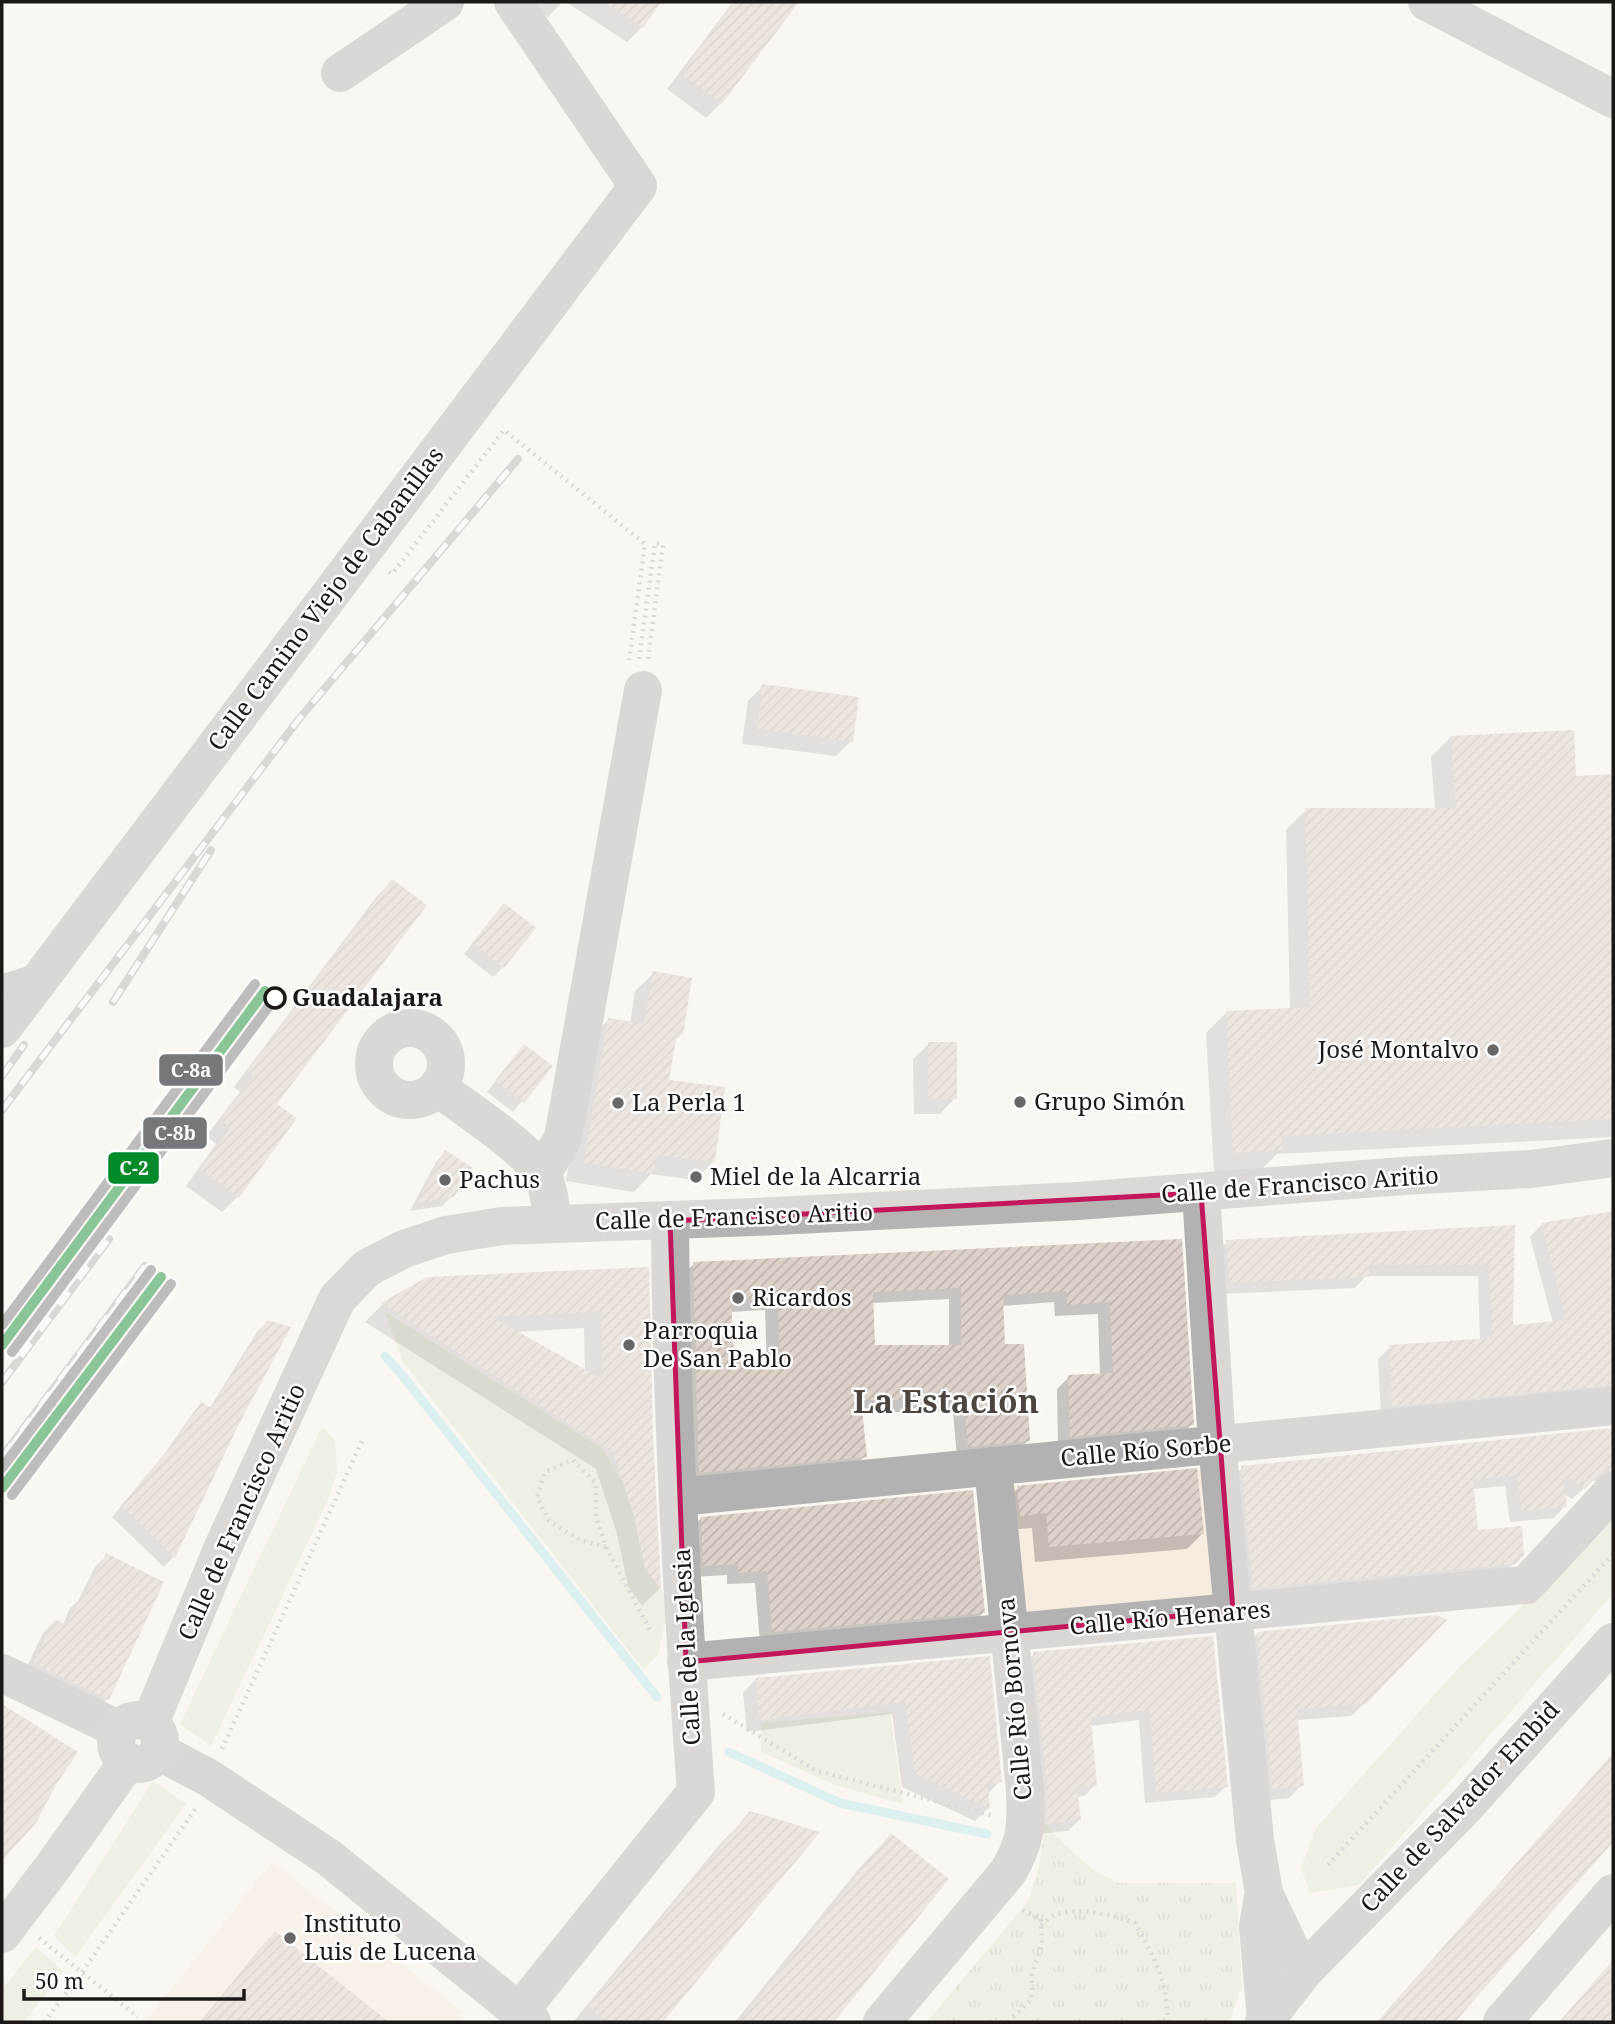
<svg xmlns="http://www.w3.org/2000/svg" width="1615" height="2024" font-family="'Noto Serif',serif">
<defs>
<pattern id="park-tufts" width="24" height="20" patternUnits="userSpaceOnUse" patternTransform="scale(1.75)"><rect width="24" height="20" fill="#dee9cf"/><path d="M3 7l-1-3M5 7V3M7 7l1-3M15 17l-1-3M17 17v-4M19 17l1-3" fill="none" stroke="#bec7b1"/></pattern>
<pattern id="building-hatch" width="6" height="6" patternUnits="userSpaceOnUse" patternTransform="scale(1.75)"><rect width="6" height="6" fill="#ddd2c9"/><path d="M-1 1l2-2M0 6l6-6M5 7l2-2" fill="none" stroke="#bdb4ac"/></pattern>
</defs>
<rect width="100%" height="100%" fill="#faf6f2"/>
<!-- education -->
<g fill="#f6ece0">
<path d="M1207,1469l11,127 -199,17 -11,-127z"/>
<path d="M272,1862l192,151 -7,9h-312z"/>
</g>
<!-- park -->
<path fill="url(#park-tufts)" d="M1045,1824l21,22 27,24 25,13h118l6,103 -13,36h-302l102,-122 10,-34z"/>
<!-- garden -->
<g fill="#dee9cf">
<path d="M385,1312l218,137 19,32 12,35 11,52 24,33 -10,52 -15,17 -241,-308z"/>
<path d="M322,1427l13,14 2,31 -10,30 -116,244 -31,-22z"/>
<path d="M1613,1519v75l-254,291 -49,8 -9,-25 16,-41 143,-161z"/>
<path d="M890,1712l13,92 -68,-19 -74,-33 1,-29z"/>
<path d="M153,1781l33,23 -111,153 -21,-21z"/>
<path d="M36,1947l27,24 -39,51h-22v-32z"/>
</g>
<!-- shadow -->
<g fill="#0003" fill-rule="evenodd">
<path d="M530,2h32l-14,15 -18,-12z"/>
<path d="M566,2h93l-17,25 -15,15z"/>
<path d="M733,2h64l-76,101 -15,15 -39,-29z"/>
<path d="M763,686l88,55 -15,15 -94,-12 6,-43z"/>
<path d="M1451,737l123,41 39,-2v361l-336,17 -16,16 -47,2 -8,-139 20,-20 64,-3 -4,-180 20,-20h129l-4,-53z"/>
<path d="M392,881l-117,224 -38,92 -15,15 -36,-26 30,-42 -10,-8 34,-44 -6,-5 143,-191z"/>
<path d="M494,916l9,51 -10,10 -29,-23z"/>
<path d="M654,973l27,62 -7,6 -7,40 47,80 -19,19 -44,-6 -17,18 -68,-11 24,-142 18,-19 22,4 5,-33z"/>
<path d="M929,1044l26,54 -15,16h-26l-1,-55z"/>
<path d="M524,1047l26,20 -37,45 -26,-20z"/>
<path d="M445,1152l7,44 -10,10 -32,5 26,-49z"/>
<path d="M1613,1213v59l-21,8 4,41 17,-3v82l-232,16 -3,-57 12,-12 90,-6 -2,-65h-112l-11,12 -137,6 -3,-40 12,-12 286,-15 -2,100 42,-4 -23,-86 11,-12z"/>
<path d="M1180,1241l12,183 -12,13 -122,11 -1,-59 12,-12 31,-2 -2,-61 -43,2 -1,-14 -52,4 1,40 26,94 -13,12 -59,6 -4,-46h-92l4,44 -12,12 -166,17 -6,-209 13,-12zM949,1299v48h-75l-2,-44zM765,1310l2,59 -35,-12 -2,-45z"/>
<path d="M647,1269l4,167 8,153 -17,17 -14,-20 -11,-52 -21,-65 -231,-147 17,-17 46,-26zM584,1328l1,43 -70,-39z"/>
<path d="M267,1322l-30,103 -64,132 -9,10 -52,-50 53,-64 27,-39 10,-10 7,5 48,-77z"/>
<path d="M1613,1430v52l-21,-1 -20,18 -8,-5 1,12 -11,12 -44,4 -5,-36 -33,3 4,43 47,22 -21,21 -260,24 -12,-120 12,-11z"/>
<path d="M1018,1488l184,46 -15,15 -152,13 -3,-34 -27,2 -2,-27z"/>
<path d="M701,1518l283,94 -12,12 -212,19 -5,-60 -28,1v-9l-35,2 -3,-46z"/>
<path d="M107,1555v144l-12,12 -72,-36 20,-42 12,-12 8,4 7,-17 8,-7 17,-34z"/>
<path d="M1258,1633l107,70 -14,13 -55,4 6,65 -13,13 -29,3 -15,-155z"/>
<path d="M1212,1638l14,148 -11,11 -70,6 -6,-83 -49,6 5,59 -11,11 -7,1 2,23 -11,11 -31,3 -14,-169 11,-11z"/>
<path d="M988,1658l12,123 -13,14 1,13 -13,13 -73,-34 -10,-73 -145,18 -4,-39 13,-14z"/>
<path d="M2,1707l73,46 -21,31 -20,38 -32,36z"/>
<path d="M1613,1754v84l-162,184h-74z"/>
<path d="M751,1813l66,20 -157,189h-87l148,-179z"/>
<path d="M891,1835l56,45 -115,142h-97l127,-157z"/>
<path d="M275,1933l110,89h-185l57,-70z"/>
<path d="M1613,1961v61h-53z"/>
</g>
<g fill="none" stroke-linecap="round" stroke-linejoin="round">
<!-- stream -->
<g stroke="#b8e8ec" stroke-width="9">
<path d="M385,1356l17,19 255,322"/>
<path d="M729,1752l111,51 147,31"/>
</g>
</g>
<!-- building -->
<g fill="url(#building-hatch)" fill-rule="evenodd">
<path d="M604,2h57l-18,26z"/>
<path d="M734,2h65l-77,102 -41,-30z"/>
<path d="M762,684l97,13 -6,45 -96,-13z"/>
<path d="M1574,730l2,46 37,-2v345l-331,17 1,14 -50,3 -7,-142 84,-4 -5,-199h151l-5,-72z"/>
<path d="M392,879l35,26 -150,199 20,14 -58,80 -39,-28 30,-42 -10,-8 34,-44 -7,-5z"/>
<path d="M504,903l32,25 -32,40 -32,-25z"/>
<path d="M653,971l39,7 -9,57 -6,-1 -8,46 56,7 -10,75 -58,-7 -3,19 -70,-11 24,-145 36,6z"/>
<rect x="928" y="1042" width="29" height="57"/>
<path d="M524,1044l29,22 -29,37 -29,-22z"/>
<path d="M445,1150l28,18 -19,29 -37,6z"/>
<path d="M1613,1211v174l-221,21 -3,-61 103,-7 -3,-73h-120v12l-140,6 -3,-43 289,-15 -2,100 53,-5 -25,-97z"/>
<path d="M1182,1239l12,186 -124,12 -2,-62 45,-2 -3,-71 -43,3 -1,-14 -63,4 2,49h19l6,97 -62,6 -4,-47h-103l6,57 -168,16 -6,-211zM961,1288v57h-86l-2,-53zM777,1298l2,29 1,44 -46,-15 -3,-56z"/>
<path d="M649,1267l4,169 8,154 -16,-22 -11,-52 -21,-64 -232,-149 46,-26zM601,1312l1,67 -110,-62z"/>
<path d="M267,1320l24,7 -53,99 -63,132 -54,-52 54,-65 26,-39 10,6z"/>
<path d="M1613,1428v42h-7l-9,6 -12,13 -21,-13 3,31 -46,4 -4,-36 -44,4 5,51 44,-4 2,29 -8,9 -263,24 -12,-122z"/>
<path d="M1197,1468l7,66 -155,13 -3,-34 -26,3 -3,-30z"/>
<path d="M973,1490l12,123 -213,19 -5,-61 -28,2 -1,-9 -35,2 -2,-49z"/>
<path d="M106,1553l58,29 -55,118 -76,-37 22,-44 12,6 15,-31 3,2z"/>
<path d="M1437,1615l10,5 -81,84 -69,5 7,77 -32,3 -15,-157z"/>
<path d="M1213,1636l15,151 -72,6 -6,-83 -59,7 6,69 -20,1 4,33 -34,4v-36l-14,-136z"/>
<path d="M990,1656l12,126 -14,1 2,26 -75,-35 -10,-72 -146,18 -3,-42z"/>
<path d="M2,1704l76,48 -22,33 -20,38 -34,38z"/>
<path d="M1613,1753v89l-158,180h-77z"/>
<path d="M750,1811l70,21 -157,190h-56l-19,-15z"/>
<path d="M891,1833l58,46 -115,143h-95z"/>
<path d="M275,1931l114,91h-187z"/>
<path d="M1613,1960v62h-54z"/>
</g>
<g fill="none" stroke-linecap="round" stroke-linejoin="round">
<!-- path -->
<g stroke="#b7b5b3" stroke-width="4.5" stroke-dasharray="2 5" stroke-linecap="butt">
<path d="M389,572l3,2 112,-144 141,114 -16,116"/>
<path d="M639,659l16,-116 8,2 -15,114"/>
<path d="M606,1547l-26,-7 -31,-19 -12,-24 8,-25 28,-12 23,24v33l10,30 44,83"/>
<path d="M723,1714l94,57 177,45"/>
<path d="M222,1749l140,-308"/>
<path d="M1328,1865l285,-311"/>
<path d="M1041,1925c4,-3 10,-8 14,-10 22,-9 59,0 80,8 21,38 31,55 33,99"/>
<path d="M39,1938l99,79"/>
<path d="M44,2022l38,-50 114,-164"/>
<path d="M1008,2022l23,-22 1,-26 10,-30 -1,-25 -22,-11"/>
</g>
<!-- minor -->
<g stroke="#b3b1b1" stroke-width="38">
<path d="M340,73l105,-71"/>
<path d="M2,994l35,-11 601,-797 -125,-184"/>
<circle cx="410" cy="1064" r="36"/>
<path d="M2,1029l35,-46"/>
<path d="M437,1087c26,20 92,62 105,88 8,15 8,32 11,48"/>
<path d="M542,1174l21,-36 80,-448"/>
<path d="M1201,1193l16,251 38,396 9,53 26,55 14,23"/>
<path d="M678,1497l935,-91"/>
<path d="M686,1662l840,-77 87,-94"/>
<path d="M2,1673l118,57"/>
<path d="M158,1751l51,27 119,79 204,165"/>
<path d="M1263,1897l-5,29 8,94"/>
<path d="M519,2012l177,-220c-14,-190 -25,-381 -26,-571"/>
<path d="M882,2022l126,-150c19,-32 18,-46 17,-82l-32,-324"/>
<path d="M1264,2022l40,-51 160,-163 149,-166"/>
<path d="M1502,2022l111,-129"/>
</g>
<!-- major -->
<g stroke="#b6b4b2" stroke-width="38">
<path d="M1427,2l186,97"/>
<circle cx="138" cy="1742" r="22"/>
<path d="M150,1723l73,-176 114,-248 30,-31 37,-19 42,-14 56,-9 252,-9 324,-16 325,-25 128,-7 82,-11"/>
<path d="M2,1934l53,-70 73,-103"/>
</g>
<defs>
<g id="rail">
<path d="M113,1002l98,-152"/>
<path d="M2,1076l22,-31"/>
<path d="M2,1110l297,-391 219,-260"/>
<path d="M2,1382l107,-143"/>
<path d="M2,1457l143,-191"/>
</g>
</defs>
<!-- rail casing -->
<use href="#rail" stroke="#b4b1af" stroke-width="8"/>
<!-- rail -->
<use href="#rail" stroke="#fff" stroke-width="5" stroke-dasharray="16" stroke-linecap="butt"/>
<defs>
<g id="rail-1">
<path d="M2,1345l263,-354"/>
<path d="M2,1488l159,-211"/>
</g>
<g id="rail-2">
<path d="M12,1352l263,-354"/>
<path d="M12,1495l159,-211"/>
</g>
<g id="rail-3">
<path d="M2,1325l253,-341"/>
<path d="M2,1468l149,-198"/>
</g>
</defs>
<!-- rail-1 casing -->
<use href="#rail-1" stroke="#fff" stroke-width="16"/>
<!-- rail-2 casing -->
<use href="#rail-2" stroke="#fff" stroke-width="16"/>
<!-- rail-3 casing -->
<use href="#rail-3" stroke="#fff" stroke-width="16"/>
<!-- rail-1 -->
<use href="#rail-1" stroke="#008a29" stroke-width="10"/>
<!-- rail-2 -->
<use href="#rail-2" stroke="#76777a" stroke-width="10"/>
<!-- rail-3 -->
<use href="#rail-3" stroke="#76777a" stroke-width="10"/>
</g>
<!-- marked area -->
<path d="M0 0H1615V2024H0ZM1201,1193l32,418 -547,51 -16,-441z" fill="#faf6f2" fill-opacity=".55" fill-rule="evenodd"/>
<path fill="none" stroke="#c2185b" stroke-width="5" stroke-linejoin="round" d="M1201,1193l32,418 -547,51 -16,-441z"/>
<!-- markers -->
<circle fill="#fff" stroke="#1c1816" stroke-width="3.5" cx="275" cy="998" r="10"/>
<g fill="#6a6663" stroke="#fff" stroke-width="2.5">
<circle cx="1493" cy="1050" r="7"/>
<circle cx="1020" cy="1102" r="7"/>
<circle cx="618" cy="1103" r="7"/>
<circle cx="696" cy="1177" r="7"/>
<circle cx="445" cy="1180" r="7"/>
<circle cx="738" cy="1298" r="7"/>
<circle cx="629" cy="1345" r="7"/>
<circle cx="290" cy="1938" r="7"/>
</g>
<g text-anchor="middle" stroke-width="5" stroke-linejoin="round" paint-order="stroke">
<!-- street labels -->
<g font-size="24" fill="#1c1816" stroke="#fff">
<text transform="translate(326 599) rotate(-53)" y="8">Calle Camino Viejo de Cabanillas</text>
<text transform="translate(1300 1185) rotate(-4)" y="8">Calle de Francisco Aritio</text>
<text transform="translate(734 1217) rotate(-2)" y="8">Calle de Francisco Aritio</text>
<text transform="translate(1146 1451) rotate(-5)" y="8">Calle Río Sorbe</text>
<text transform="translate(242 1512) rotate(-66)" y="8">Calle de Francisco Aritio</text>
<text transform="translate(1170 1618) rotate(-5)" y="8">Calle Río Henares</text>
<text transform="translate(687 1647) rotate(-93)" y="8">Calle de la Iglesia</text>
<text transform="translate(1015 1699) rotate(-95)" y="8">Calle Río Bornova</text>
<text transform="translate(1460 1807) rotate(-47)" y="8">Calle de Salvador Embid</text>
</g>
<!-- stop labels -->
<g font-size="24" font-weight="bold" fill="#1c1816" stroke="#fff" text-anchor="start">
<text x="292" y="1006">Guadalajara</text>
</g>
<!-- poi labels -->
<g font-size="24" fill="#1c1816" stroke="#fff" text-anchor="start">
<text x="1479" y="1058" text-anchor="end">José Montalvo</text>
<text x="1034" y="1110">Grupo Simón</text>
<text x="632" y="1111">La Perla 1</text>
<text x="710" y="1185">Miel de la Alcarria</text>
<text x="459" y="1188">Pachus</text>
<text x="752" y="1306">Ricardos</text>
<text x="643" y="1339">Parroquia<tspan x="643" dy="28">De San Pablo</tspan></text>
<text x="304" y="1932">Instituto<tspan x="304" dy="28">Luis de Lucena</tspan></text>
</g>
<!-- district labels -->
<g font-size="32" font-weight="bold" fill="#4c443e" stroke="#fff">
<text x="946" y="1413">La Estación</text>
</g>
</g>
<g stroke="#fff" stroke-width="2.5">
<rect x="158" y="1053" width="66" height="34" rx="7" fill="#76777a"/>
<rect x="142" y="1116" width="66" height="34" rx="7" fill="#76777a"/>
<rect x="107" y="1151" width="53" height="34" rx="7" fill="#008a29"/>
</g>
<g font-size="19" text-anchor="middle" font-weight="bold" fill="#fff">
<text x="191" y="1077">C-8a</text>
<text x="175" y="1140">C-8b</text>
<text x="134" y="1175">C-2</text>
</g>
<!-- border -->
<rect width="1615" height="2024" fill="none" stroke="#1c1816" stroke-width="7"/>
<!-- scale -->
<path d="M24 1989v10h220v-10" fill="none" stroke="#1c1816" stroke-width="3.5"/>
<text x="35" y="1989" font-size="21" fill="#1c1816" stroke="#ffffff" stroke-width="5" paint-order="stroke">50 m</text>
</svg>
